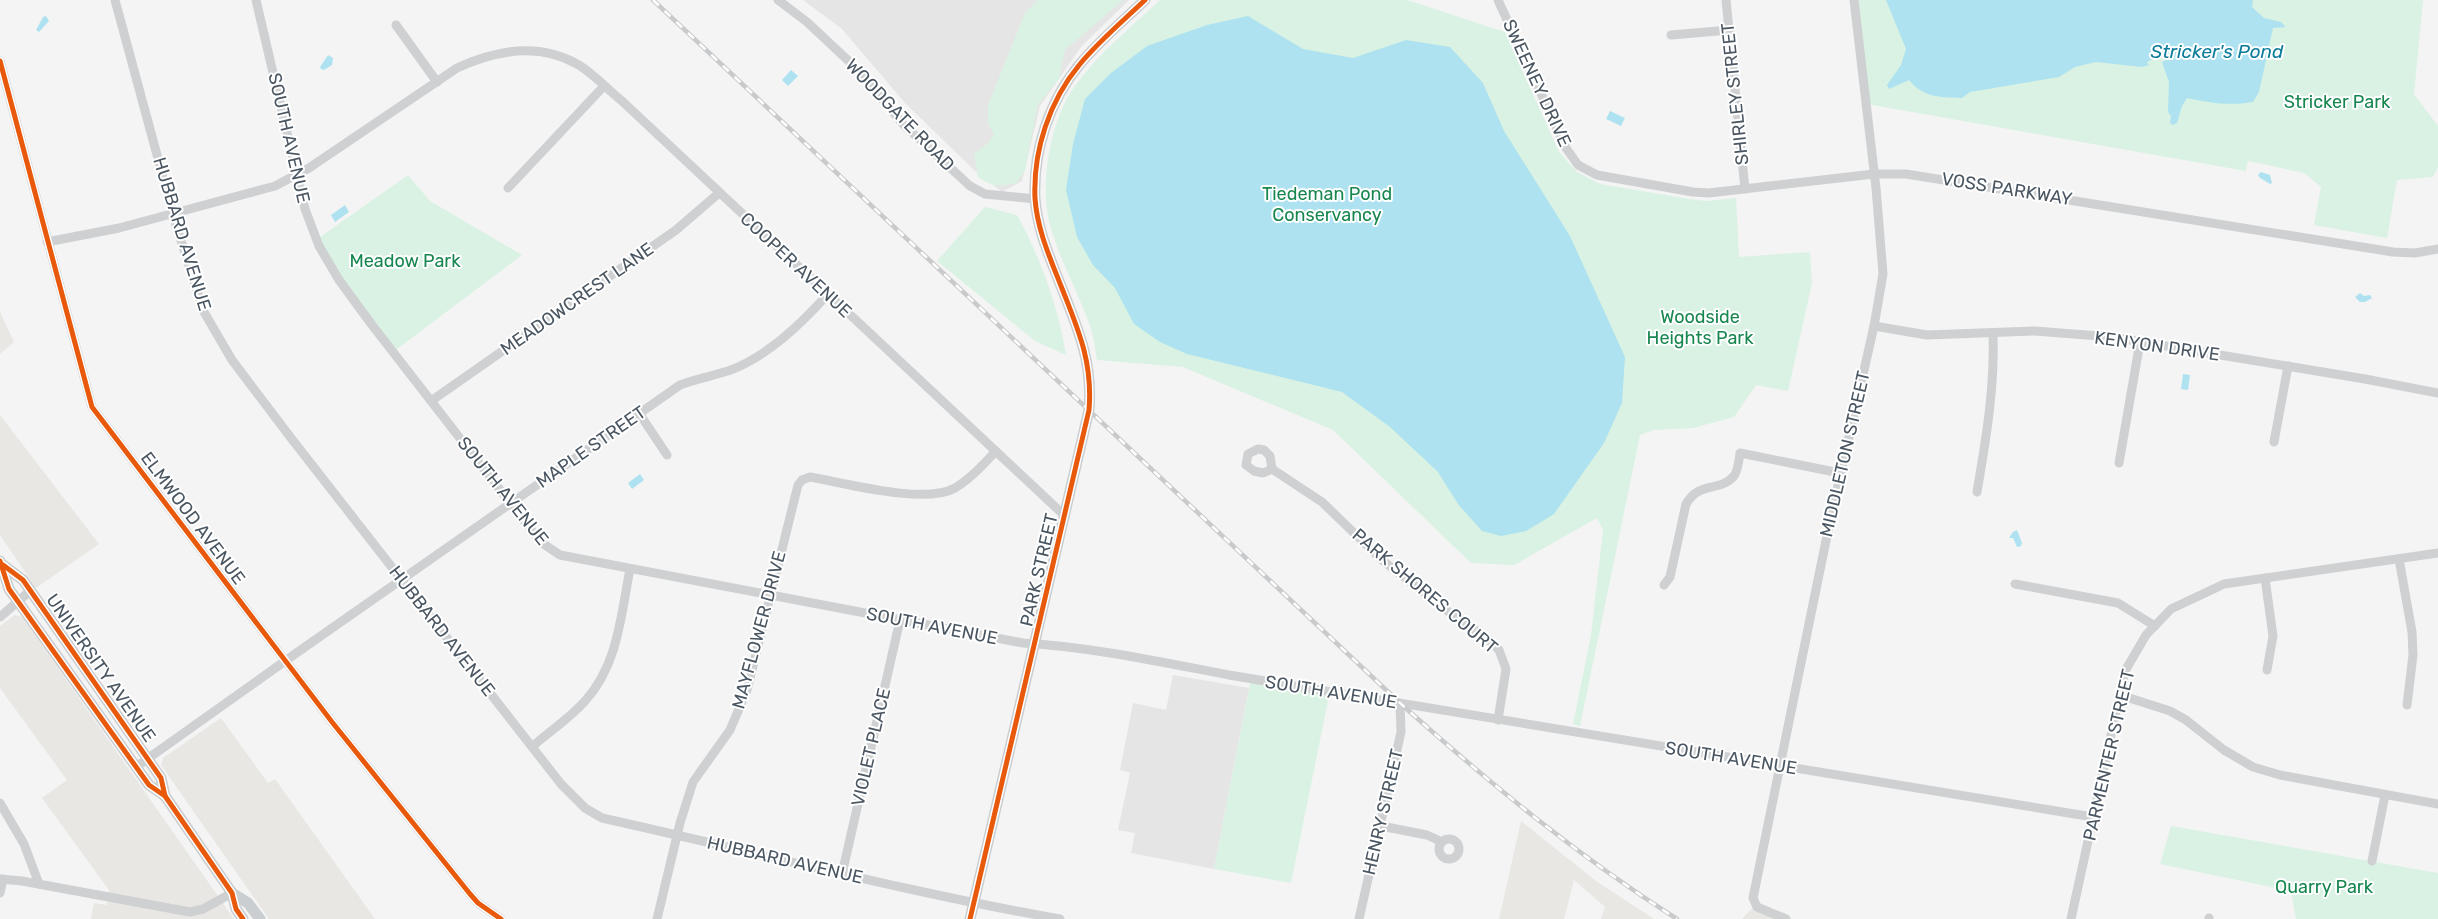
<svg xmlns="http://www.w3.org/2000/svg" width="2438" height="919" font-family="Rubik,sans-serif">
<rect width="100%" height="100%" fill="#f4f4f4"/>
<!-- commercial -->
<g fill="#e8e7e3">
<path d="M0,312l14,30 -14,12z"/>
<path d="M0,415l99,129 -63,44 -36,-53z"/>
<path d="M15,615l7,2 212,302h-143l3,-16 13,2 2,-15 -67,-92 25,-18 -67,-92v-62z"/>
<path d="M221,718l47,65 7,-4 100,140h-106l-108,-154 2,-7z"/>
<path d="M1521,821l75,60 58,38h-53l4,-12 -31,-27 -10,39h-65z"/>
<path d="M1756,904l30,15h-44z"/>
</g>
<!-- education -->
<g fill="#e6e5e6">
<path d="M803,0h326l-48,47 -41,59 -18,75 -20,11 -28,-22 -69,-67 -63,-74z"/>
<path d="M1173,675l76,13 -35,181 -83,-16 4,-20 -17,-3 12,-57 -10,-3 13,-67 33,7z"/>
</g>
<!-- green -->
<g fill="#d9f2e3">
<path d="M1038,0h85l-58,50 -6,29 -21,25 -13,66 -9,13c-17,4 -24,4 -38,-6l-4,-23 14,-11 6,-9 -6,-10v-19l37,-92z"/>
<path d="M1160,0h247l98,32 54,120 18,20 23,12 89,15 17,2 30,-3 3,59 71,-5 2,31 -24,108 -32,-6 -22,32 -41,11 -39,2 -14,5 -60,291 -7,-2 18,-89 12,-105 -6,-12 -83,47 -43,-2 -138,-133 -150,-63 -86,-7c-2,-11 -3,-23 -7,-34 -11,-32 -28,-62 -38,-94 -14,-41 -3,-111 23,-146 23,-32 56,-59 85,-86z"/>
<path d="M1854,0h569l-9,94 24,32v41l-5,10 -36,3 -10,58 -73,-13 7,-38 -17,-14 -56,-12 -2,10 -379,-67z"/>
<path d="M408,175l22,26 92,54 -129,97 -77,-112z"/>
<path d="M985,207l32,8c24,44 41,91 49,140l-31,-14 -98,-80z"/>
<path d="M1251,679l79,12 -39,192 -77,-14z"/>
<path d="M2171,826l267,47v46h-142l-5,-28 -131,-27z"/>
</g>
<!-- water -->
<g fill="#aee2f0">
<path d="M1886,0h367l-1,7 12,11 17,4 5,5 -13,1 -14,64 -6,10c-23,4 -43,1 -66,-4l-5,8 -5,17 -4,2 -3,-2 1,-7 -3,-4 1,-30 -7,-20 5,-3 -2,-6 -18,9 2,3 -7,2 -46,-5 -21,5 -16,10 -89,15 -8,6c-23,-1 -38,0 -53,-18l-20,9 -2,-4 14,-20 5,-16z"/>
<path d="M46,16l3,5 -10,11 -3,-2 7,-13z"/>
<path d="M1248,16l55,33 50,9 53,-18 44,7 33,36 21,48 66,105 55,121 -3,46 -18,40 -50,71 -28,17 -25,5 -19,-5 -24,-27 -20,-32 -48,-45 -48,-35 -155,-38 -27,-12 -26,-18 -19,-36 -22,-23 -16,-28 -11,-47 7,-46 12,-45 26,-26 36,-27 60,-21z"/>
<path d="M328,55l5,3 -1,7 -8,5 -3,-1 -1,-2z"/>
<path d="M791,70l7,6 -10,10 -6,-6z"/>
<path d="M1610,111l15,7 -4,8 -15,-7z"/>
<path d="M2261,172l9,3 2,8 -2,1 -10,-6 -2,-3z"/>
<path d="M345,205l4,7 -14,10 -4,-7z"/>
<path d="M2360,293l4,3 6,-1 2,3 -7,4h-5l-5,-5z"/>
<path d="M2183,374l7,1 -2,15 -7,-1z"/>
<path d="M640,474l4,6 -12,9 -4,-6z"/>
<path d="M2017,530l5,13 -1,3 -4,1 -4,-9h-4l4,-6z"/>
</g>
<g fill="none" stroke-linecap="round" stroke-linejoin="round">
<!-- minor -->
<g stroke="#ced0d2" stroke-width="9">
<path d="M115,0l61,225 28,87 28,48 59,78 270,346 24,24 17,10c153,34 304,74 458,101"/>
<path d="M256,0l49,209 14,37 20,34 33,45 150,193 20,25 18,12 463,88c69,4 138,19 206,32l864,142"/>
<path d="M778,0l29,22 47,44 50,59 66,61 15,8 50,5"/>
<path d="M1498,0l68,148 12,17 19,10 96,17 16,1 165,-19h32l487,78 22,1 23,-4"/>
<path d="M1726,0l19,189"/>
<path d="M396,25l41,57"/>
<path d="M1671,35l58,-5"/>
<path d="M0,61l92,346 240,315 138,172 8,9 23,16"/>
<path d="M508,188l96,-102"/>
<path d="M47,242l72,-14 156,-42 34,-18 148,-100c39,-18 81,-26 120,-4 16,9 30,25 45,37l443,415"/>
<path d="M1874,326l53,9 108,-4 77,6 253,42 73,14"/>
<path d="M431,401l245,-171 43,-37"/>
<path d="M639,413l28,42"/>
<path d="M2274,442l14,-76"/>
<path d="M1258,449l6,1 6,6 2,13 -9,4 -9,-2 -8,-6 2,-11z"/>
<path d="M2119,463l21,-121"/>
<path d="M1272,469l50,33 60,58 72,56 32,21 13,13 7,19 -8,51"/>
<path d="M1977,492c9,-53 18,-105 16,-159"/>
<path d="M2399,559l13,73 1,23 -6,50"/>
<path d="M2265,578l8,58 -6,34"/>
<path d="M2015,584l103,19 37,23"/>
<path d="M1664,585l6,-8 16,-73c14,-24 33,-11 48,-28 4,-5 5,-16 6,-23l100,20"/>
<path d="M0,617l30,-26"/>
<path d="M2120,695l50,16 16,9 38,30 29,17 27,8 158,29"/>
<path d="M533,746c17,-15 37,-28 52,-45 33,-36 36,-86 45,-132"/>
<path d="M136,767l159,-113 385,-269c16,-6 32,-9 48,-14 39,-14 73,-47 100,-77"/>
<path d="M0,803l24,41 15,40"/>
<path d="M1381,826l46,9 15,7"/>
<circle cx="1449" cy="849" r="10"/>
<path d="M2372,861l13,-66"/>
<path d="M842,874l58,-254"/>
<path d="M0,879l22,2 168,31 13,-3 29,-16"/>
<path d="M0,893l3,-14"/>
<path d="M657,919l23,-96 13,-41 37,-52 17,-40 51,-205 4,-5 8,-3c35,6 115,28 145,11 15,-9 28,-23 40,-36"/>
<path d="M1359,919l42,-187 -1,-29"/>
<path d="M1786,919l-29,-12 -4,-9 77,-377 44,-195 9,-52 -7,-86 -22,-188"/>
<path d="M2071,919l54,-248 21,-36 25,-26 53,-25 214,-31"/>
<path d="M2209,919v-1"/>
</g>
<!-- major -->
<g stroke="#caced1" stroke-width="11">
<path d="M0,561l9,28 140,196 16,11 67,97 4,16 7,10"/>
<path d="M3,565l20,15 138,198 4,18"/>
<path d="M232,893l16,10 12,16"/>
<path d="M970,919l119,-509c4,-48 -11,-81 -28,-124 -11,-28 -24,-57 -26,-88 -2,-47 14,-97 45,-134 19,-23 43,-43 65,-64"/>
</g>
<defs>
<path id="rail" d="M653,0l747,703c88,79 178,153 277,216"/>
</defs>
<!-- rail casing -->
<use href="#rail" stroke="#c9cacc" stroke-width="4.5"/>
<!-- rail -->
<use href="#rail" stroke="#fff" stroke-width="2.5" stroke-dasharray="8" stroke-linecap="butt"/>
<defs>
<g id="cycleway">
<path d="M0,61l92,346 240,315 138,172 8,9 23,16"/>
<path d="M0,561l9,28 140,196 16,11 67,97 4,16 7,10"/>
<path d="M3,565l20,15 138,198 4,18"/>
<path d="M970,919l119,-509c4,-48 -11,-81 -28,-124 -11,-28 -24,-57 -26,-88 -2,-47 14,-97 45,-134 19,-23 43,-43 65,-64"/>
</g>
</defs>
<!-- cycleway casing -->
<use href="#cycleway" stroke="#fff" stroke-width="8"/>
<!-- cycleway -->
<use href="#cycleway" stroke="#e8590c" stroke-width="5"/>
</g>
<g text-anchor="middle" stroke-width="4" stroke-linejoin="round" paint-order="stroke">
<!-- street labels -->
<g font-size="18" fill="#4a5661" stroke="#fff">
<text transform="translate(1537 83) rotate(65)" y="6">SWEENEY DRIVE</text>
<text transform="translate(1735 94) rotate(-96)" y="6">SHIRLEY STREET</text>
<text transform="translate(900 115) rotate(46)" y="6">WOODGATE ROAD</text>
<text transform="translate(289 138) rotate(77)" y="6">SOUTH AVENUE</text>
<text transform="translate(2007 189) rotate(9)" y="6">VOSS PARKWAY</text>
<text transform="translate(182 234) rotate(73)" y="6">HUBBARD AVENUE</text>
<text transform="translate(796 265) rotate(43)" y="6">COOPER AVENUE</text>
<text transform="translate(577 299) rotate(-35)" y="6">MEADOWCREST LANE</text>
<text transform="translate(2157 346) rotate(8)" y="6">KENYON DRIVE</text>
<text transform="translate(591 447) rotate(-35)" y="6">MAPLE STREET</text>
<text transform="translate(1845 454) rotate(-77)" y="6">MIDDLETON STREET</text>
<text transform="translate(503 491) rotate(51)" y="6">SOUTH AVENUE</text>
<text transform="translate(193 518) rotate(53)" y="6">ELMWOOD AVENUE</text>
<text transform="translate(1039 570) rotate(-77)" y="6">PARK STREET</text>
<text transform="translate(1425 591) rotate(40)" y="6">PARK SHORES COURT</text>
<text transform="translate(932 626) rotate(11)" y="6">SOUTH AVENUE</text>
<text transform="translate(759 630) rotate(-75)" y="6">MAYFLOWER DRIVE</text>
<text transform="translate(442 631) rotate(52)" y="6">HUBBARD AVENUE</text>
<text transform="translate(101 668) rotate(55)" y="6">UNIVERSITY AVENUE</text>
<text transform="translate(1331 692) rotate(9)" y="6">SOUTH AVENUE</text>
<text transform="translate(871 747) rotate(-77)" y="6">VIOLET PLACE</text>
<text transform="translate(2109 755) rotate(-77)" y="6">PARMENTER STREET</text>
<text transform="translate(1731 758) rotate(9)" y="6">SOUTH AVENUE</text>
<text transform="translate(1383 812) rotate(-77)" y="6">HENRY STREET</text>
<text transform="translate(785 860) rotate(13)" y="6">HUBBARD AVENUE</text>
</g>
<!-- park labels -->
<g font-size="18" fill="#17864f" stroke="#fff">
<text x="2337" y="108">Stricker Park</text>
<text x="1327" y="200">Tiedeman Pond<tspan x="1327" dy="21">Conservancy</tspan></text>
<text x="405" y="267">Meadow Park</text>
<text x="1700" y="323">Woodside<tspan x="1700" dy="21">Heights Park</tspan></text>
<text x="2324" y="893">Quarry Park</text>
</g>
<!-- water labels -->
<g font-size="19" font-style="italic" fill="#0c7c9b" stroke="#fff">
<text x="2217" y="58">Stricker's Pond</text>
</g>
</g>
</svg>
